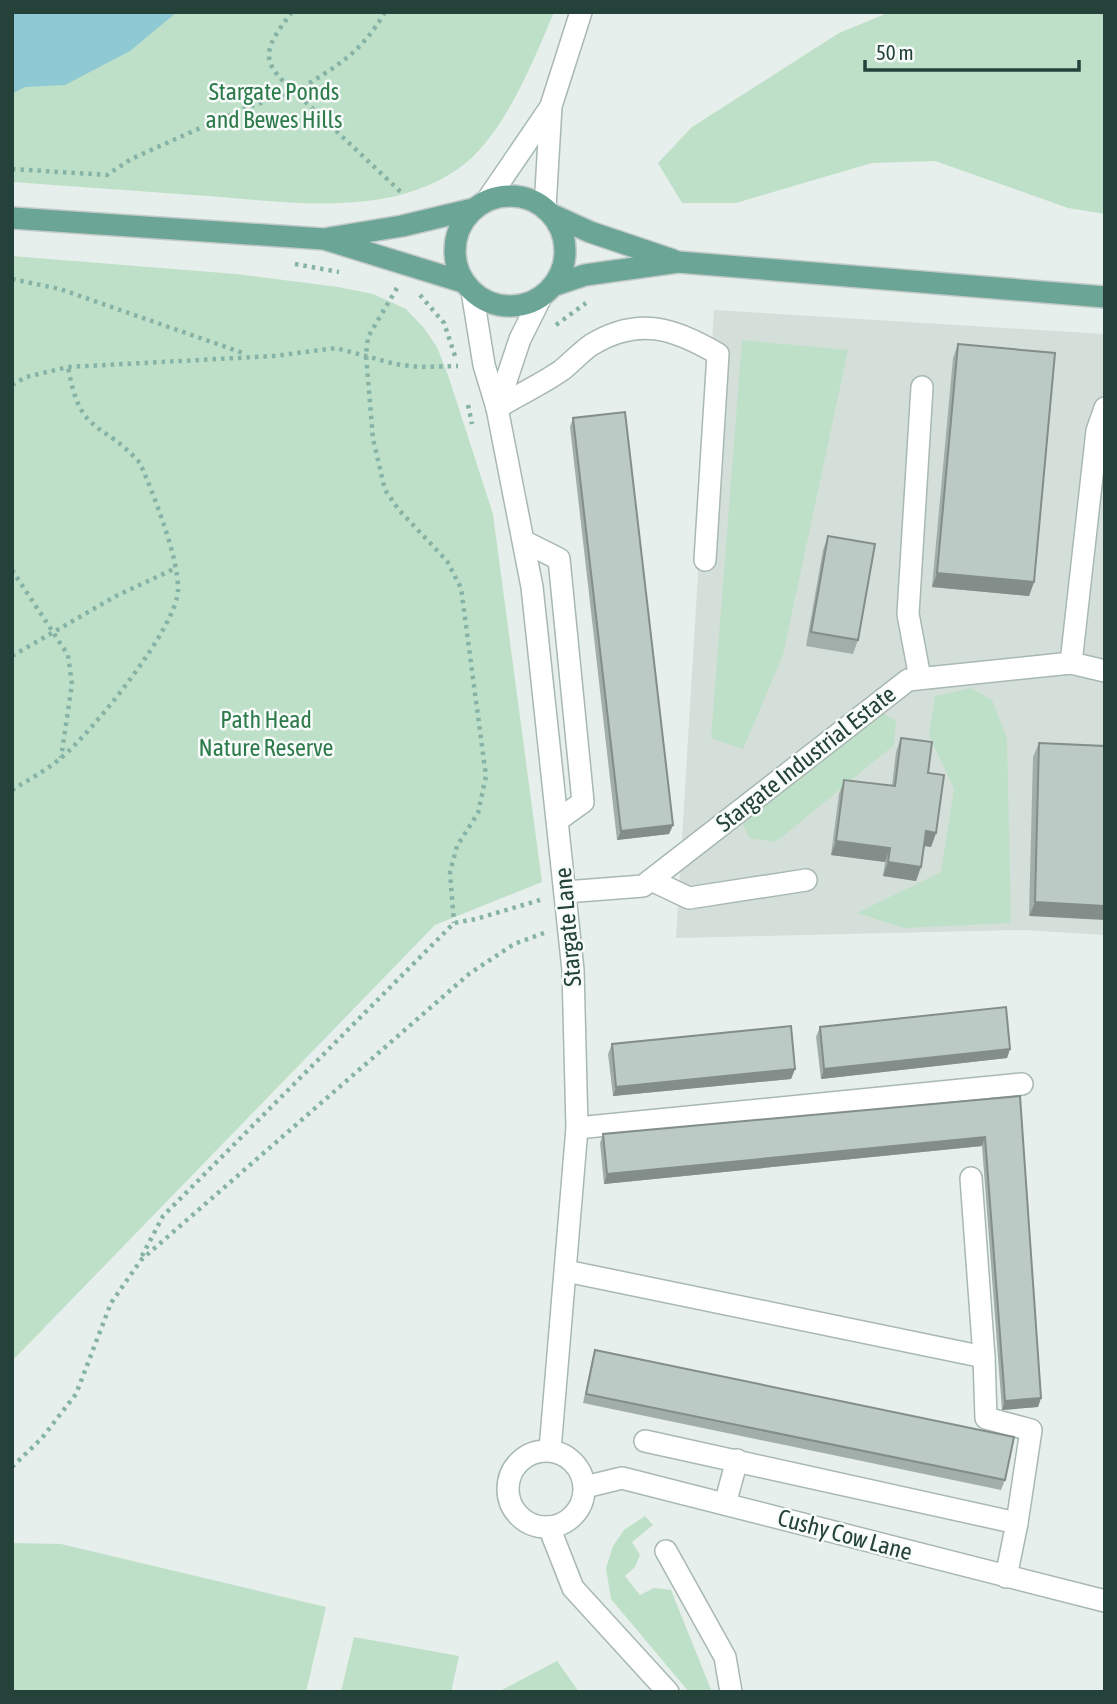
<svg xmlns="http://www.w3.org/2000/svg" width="1117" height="1704" font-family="'Asap Condensed',sans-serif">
<rect width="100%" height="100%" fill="#e6efeb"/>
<!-- built -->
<path fill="#d4dfda" d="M714,310l391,24v601l-83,-5 -346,8z"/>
<!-- green -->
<g fill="#bfe0c8">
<path d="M12,12h542c-21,50 -51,126 -96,157 -75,52 -180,31 -265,26 -60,-4 -121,-9 -181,-13z"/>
<path d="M890,12h215v202l-37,-6 -133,-47 -63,2 -136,40h-54l-24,-40 34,-36 147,-94z"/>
<path d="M12,256l224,18 102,13 35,7 18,8 15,7 18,19 13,19 11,28 45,139 49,368 -107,43 -423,436z"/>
<path d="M742,340l106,10 -65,305 -40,94 -32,-11z"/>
<path d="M971,688l21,12 15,38 4,185 -107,5 -47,-15 84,-41 13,-83 -25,-54 6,-39z"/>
<path d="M878,710l18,11 -2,24 -118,97 -27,-4 -9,-20z"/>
<path d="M645,1516l8,9 -21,17 8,13 -5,12 -10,9 15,19 14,-7 17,2 41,102h-23l-78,-93 -5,-31 7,-22 11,-16z"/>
<path d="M12,1543l49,1 265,63 -20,85h-294z"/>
<path d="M354,1637l105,19 -8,36h-110z"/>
<path d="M557,1661l22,31h-81z"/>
</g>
<!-- water -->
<path fill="#8ec9d4" d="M12,12h165l-47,39 -65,34 -40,2 -13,7z"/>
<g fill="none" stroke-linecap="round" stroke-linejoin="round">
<defs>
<g id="minor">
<path d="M488,199l62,-91"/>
<path d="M545,208l6,-102 30,-94"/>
<path d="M472,291l12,74 13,43 35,179 41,383 4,158 -27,322"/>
<path d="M497,408c21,-13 45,-24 65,-38 10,-8 19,-18 29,-25 47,-29 83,-17 127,9l-13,206"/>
<path d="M497,408l23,-69 21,-42"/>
<path d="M525,542l34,17 24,243 -25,18"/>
<path d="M1071,663l26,-232 8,-23"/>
<path d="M920,678l-12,-64 14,-227"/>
<path d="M651,880l38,18 117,-18"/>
<path d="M565,892l78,-6 265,-206 163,-17 34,8"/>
<path d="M577,1128l445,-44"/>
<path d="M971,1178l13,179"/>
<path d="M566,1271l418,86 2,61 45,12 -14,93"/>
<path d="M645,1441l372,82 -11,54"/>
<circle cx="546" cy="1489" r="38"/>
<path d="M585,1487l37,-9 483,123"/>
<path d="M725,1504l12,-44"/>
<path d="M549,1527l24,61 95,104"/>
<path d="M666,1551l59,106 6,35"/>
</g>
<g id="major">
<circle cx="510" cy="251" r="55"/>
<path d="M555,216l35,16 83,28"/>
<path d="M12,218l312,21 139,43"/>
<path d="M329,238l73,-12 71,-17"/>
<path d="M555,285l30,-10 93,-13 427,35"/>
</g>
</defs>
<!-- minor casing -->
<use href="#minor" stroke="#a8b8b2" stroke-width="24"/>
<!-- major casing -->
<use href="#major" stroke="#c2cac8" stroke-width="24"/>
<!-- path -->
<g stroke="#86b3a5" stroke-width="4.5" stroke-dasharray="3.5 5" stroke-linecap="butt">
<path d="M292,12c-27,36 -35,48 2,79"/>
<path d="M385,12c-24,42 -50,55 -90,80l108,102"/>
<path d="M12,169l95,6 24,-16 114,-51 50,-16"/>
<path d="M295,264l44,8"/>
<path d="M12,279l48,10 186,65"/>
<path d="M397,288l-29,49 -2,18 7,84 12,51 14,20 48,51 14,27 25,188 -8,37 -21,33 -7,26 4,51"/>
<path d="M420,295l24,28 11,33"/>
<path d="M556,325l30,-22"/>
<path d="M12,385l14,-8 42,-10 206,-11 62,-8 59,16 24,3 39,-1"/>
<path d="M468,405l4,19"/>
<path d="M12,570l56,85 4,29 -11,74"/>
<path d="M12,656l104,-60 60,-28"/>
<path d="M12,790c16,-10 35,-20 49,-32 31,-26 116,-130 117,-168 1,-32 -25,-97 -38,-127 -38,-43 -60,-26 -72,-96"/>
<path d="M142,1256l21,-40 291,-293 22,-4 64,-19"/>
<path d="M12,1467l30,-29 34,-44 35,-91 30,-43 328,-286 45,-30 30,-11"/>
</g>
<!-- minor -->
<use href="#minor" stroke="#fff" stroke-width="21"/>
<!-- major -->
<use href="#major" stroke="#6aa596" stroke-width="21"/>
</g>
<!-- wall -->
<g fill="#a1aea9">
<path d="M958,344l76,238 -5,14 -97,-9 21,-229z"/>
<path d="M573,418l100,407 -4,9 -52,6 -47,-413z"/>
<path d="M828,536l30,104 -5,14 -47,-8 17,-96z"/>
<path d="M901,738l27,35 8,60 -5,14 -7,-1 -8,35 -33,-5 2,-14 -54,-7 8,-61 5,-14 48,6 4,-34z"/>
<path d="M1039,743l66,3 -76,170 4,-159z"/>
<path d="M820,1027l190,22 -3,9 -186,21 -5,-42z"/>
<path d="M612,1044l183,25 -4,10 -178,17 -5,-42z"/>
<path d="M1020,1096l21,302 -3,9 -36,3 -20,-264 -378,38 -4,-41 3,-9z"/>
<path d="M595,1350l410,130 -4,10 -418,-87 9,-43z"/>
</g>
<!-- shaded-wall -->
<g fill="#838d89">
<path d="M937,573l97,9 -5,14 -97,-9z"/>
<path d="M673,825l-4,9 -52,6 4,-9z"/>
<path d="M926,831l10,2 -5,14 -11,-2z"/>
<path d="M836,841l54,7 -5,14 -54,-7z"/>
<path d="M888,862l33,5 -5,14 -33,-5z"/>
<path d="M1035,902l70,4v14l-76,-4z"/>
<path d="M1010,1049l-3,9 -186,21 3,-10z"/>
<path d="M795,1069l-4,10 -178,17 3,-9z"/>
<path d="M985,1137l-3,9 -378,38 3,-10z"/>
<path d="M1041,1398l-3,9 -36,3 3,-9z"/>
</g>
<!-- building -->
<g fill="#bbcac4" stroke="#838d89" stroke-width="2">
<path d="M958,344l97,9 -21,229 -97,-9z"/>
<path d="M625,412l48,413 -52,6 -48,-413z"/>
<path d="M828,536l47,8 -17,96 -47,-8z"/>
<path d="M901,738l31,4 -4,31 16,2 -8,58 -10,-2 -5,36 -33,-5 2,-14 -54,-7 8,-61 51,6z"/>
<path d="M1039,743l66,3v160l-70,-4z"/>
<path d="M1006,1007l4,42 -186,20 -4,-42z"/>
<path d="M791,1026l4,43 -179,18 -4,-43z"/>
<path d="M1020,1096l21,302 -36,3 -20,-264 -378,37 -4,-40z"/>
<path d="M595,1350l419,87 -9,43 -419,-86z"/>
</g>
<g text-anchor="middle" stroke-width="5" stroke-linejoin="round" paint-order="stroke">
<!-- park labels -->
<g font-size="24" fill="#2d7a4b" stroke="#f7fbf9">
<text x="274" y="100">Stargate Ponds<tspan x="274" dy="28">and Bewes Hills</tspan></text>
<text x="266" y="728">Path Head<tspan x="266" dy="28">Nature Reserve</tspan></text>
</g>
<!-- street labels -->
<g font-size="24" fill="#24423a" stroke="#f7fbf9">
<text transform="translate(806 759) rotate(-38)" y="8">Stargate Industrial Estate</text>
<text transform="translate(568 927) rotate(-95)" y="8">Stargate Lane</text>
<text transform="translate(845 1535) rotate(15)" y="8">Cushy Cow Lane</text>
</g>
</g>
<!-- border -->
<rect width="1117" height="1704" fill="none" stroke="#24423a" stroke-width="28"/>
<!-- scale -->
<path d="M865 60v10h214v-10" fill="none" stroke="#24423a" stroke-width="3.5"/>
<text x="876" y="60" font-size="21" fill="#24423a" stroke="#f7fbf9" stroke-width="5" paint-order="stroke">50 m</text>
</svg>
